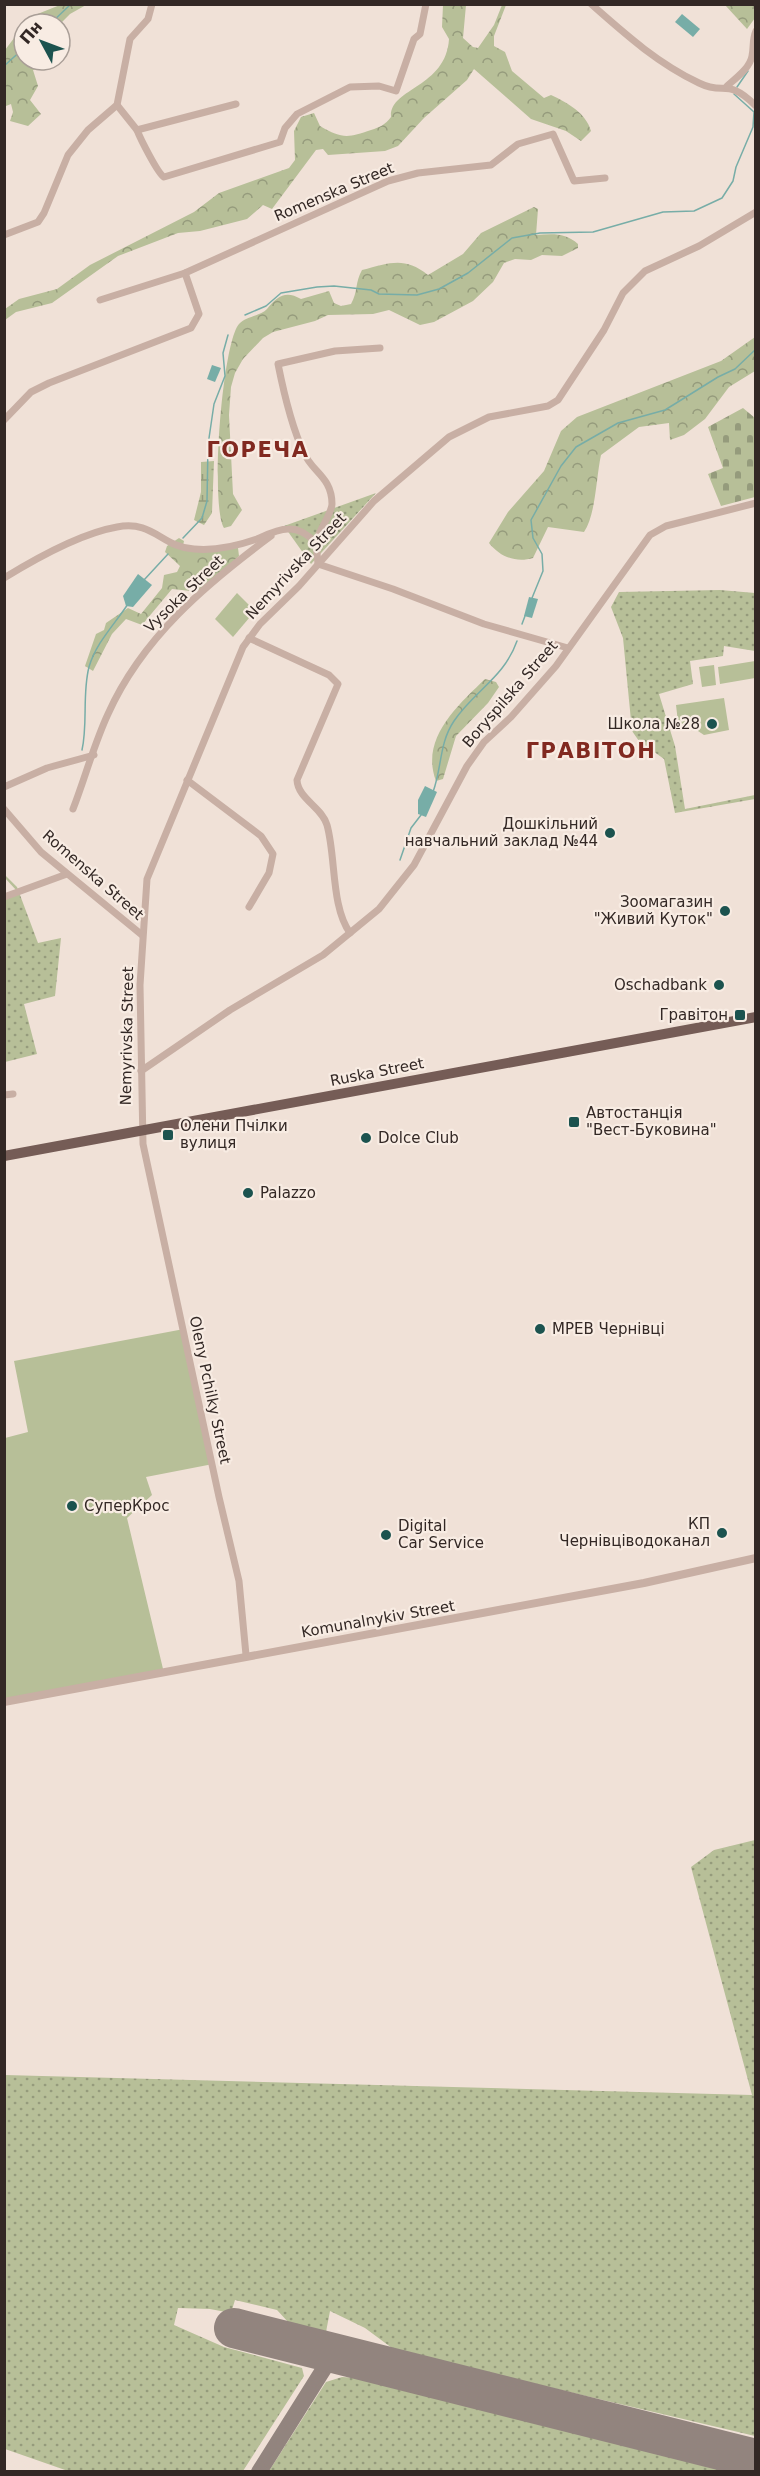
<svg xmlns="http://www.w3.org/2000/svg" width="760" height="2476" font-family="'DejaVu Sans',sans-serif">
<defs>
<pattern id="grass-dots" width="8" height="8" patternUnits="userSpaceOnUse" patternTransform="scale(1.5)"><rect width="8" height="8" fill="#b7bf98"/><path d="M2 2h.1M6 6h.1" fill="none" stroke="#959b7c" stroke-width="1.8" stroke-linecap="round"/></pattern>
<pattern id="forest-crowns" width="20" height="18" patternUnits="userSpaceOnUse" patternTransform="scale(1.5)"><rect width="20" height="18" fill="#b7bf98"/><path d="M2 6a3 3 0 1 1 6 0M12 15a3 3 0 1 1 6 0" fill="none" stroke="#959b7c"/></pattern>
<pattern id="wetland-marsh" width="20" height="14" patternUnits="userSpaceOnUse" patternTransform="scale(1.5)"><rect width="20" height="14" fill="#b7bf98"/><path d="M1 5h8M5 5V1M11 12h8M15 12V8" fill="none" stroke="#959b7c"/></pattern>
<pattern id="cemetery-stones" width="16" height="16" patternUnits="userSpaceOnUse" patternTransform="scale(1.5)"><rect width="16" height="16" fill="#b7bf98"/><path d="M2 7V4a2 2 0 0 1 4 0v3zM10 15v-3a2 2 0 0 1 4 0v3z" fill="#959b7c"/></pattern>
</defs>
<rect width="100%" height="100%" fill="#f0e1d7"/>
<!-- grass -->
<g fill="url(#grass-dots)">
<path d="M376,493l-65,71 -27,-38z"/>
<path d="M720,590l35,3v58l-31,-5 -1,10 -33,5 3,23 -34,10 16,52 10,63 70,-14v4l-80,14 -11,-54 -25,-18 -7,-10 -9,-93 -12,-31 8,-15z"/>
<path d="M4,874l13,13 21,56 23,-5 -6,58 -31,8 13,50 -32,8v-168l11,-4 -11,-12z"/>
<path d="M755,1840v596l-359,-85 -31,-23 -35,-17 -4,21 -37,-9 -12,-13 -42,-10 -4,13 -21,-4 -32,-1 -4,17 50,22 78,21 2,8 -61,95h-175l-63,-22v-374l747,20 -61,-228 23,-17z"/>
<path d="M342,2377l15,1 369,93h-457l57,-89z"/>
</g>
<!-- forest -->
<g fill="url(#forest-crowns)">
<path d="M60,5h26l-16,9 -10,10h-36v36h28l-5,10 -4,-3 -10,3 5,16 -8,14 11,14 -13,12 -18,-5 3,-9 -2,-8 -5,2 -1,6v-62l25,-33z"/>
<path d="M443,5h23l-3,33 10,9 5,1 16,-23 8,-20h4l-12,31v10l11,6 7,19 32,27 7,-3c17,8 35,18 40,36l-10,10 -15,-10 -35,-12 -57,-50 -7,11 -43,38 -26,28 -13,5 -57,4 -5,-6 -7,1 -44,59 -9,-4 -16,14 -47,12 -22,2 -60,23 -66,47 -36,9 -11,8v-11l14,-10 38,-10 33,-24 104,-53 25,-19 70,-25 6,-8 -1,-29 7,-14 13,-4 6,13c22,13 28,12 51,4 9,-3 14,-5 20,-13 -2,-29 55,-29 58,-78l-7,-12z"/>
<path d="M725,5h30v13l-8,11z"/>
<path d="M534,207l4,2 -2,26c16,-1 29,-3 42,9v4l-16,8 -20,-1 -11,5 -16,-1 -11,4 -11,19 -20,19 -39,21 -14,3 -31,-15 -16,4 -45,1 -13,6 -42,11 -10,6 -20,21 -8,14 -4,14 -2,28 4,79 9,16 -11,16 -7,2c-14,-22 -2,-184 15,-204 7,-8 22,-8 28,-15 10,-13 19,-19 34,-10l28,-8 5,12 7,3 10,-2c7,-12 4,-22 11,-34 28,-7 42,-14 66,5l35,-21 18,-21z"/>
<path d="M755,337v34l-26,16 -24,32 -21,16 -14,5 -1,-17 -30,4 -38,28c-5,23 -5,59 -17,77l-36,-5 -15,31c-17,5 -33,-1 -44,-15l19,-31 36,-41 17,-40 16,-14 144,-56z"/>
<path d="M179,538l5,3 -2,9 56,-2 1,8 -39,36 -28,-3 -30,36 -16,-6 -14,15 -19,37 -8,-5 11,-32 8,-4 2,-7 22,-15 13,6 21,-26 2,-13 13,-3 3,-6 -15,-14 2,-6z"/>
<path d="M485,679l11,3 3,5 -11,16 -32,33 -13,43 -7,2c-16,-42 21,-75 49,-102z"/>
</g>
<!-- wetland -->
<path fill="url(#wetland-marsh)" d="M214,461l-2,52 -8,12 -10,-5 7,-28v-30z"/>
<!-- cemetery -->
<path fill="url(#cemetery-stones)" d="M743,408l12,10v79l-34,9 -13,-32 15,-6 -15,-41z"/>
<!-- pitch -->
<g fill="#b7bf98">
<path d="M237,593l18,18 -22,26 -18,-18z"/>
<path d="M755,661v17l-35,6 -2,-17z"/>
<path d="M714,665l2,20 -14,2 -3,-20z"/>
<path d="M724,698l5,32 -25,5 -9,-6 -16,2 -3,-26z"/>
<path d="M184,1329l29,135 -67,13 6,18 -25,23 37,155 -159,30v-265l23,-6 -14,-71z"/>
</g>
<!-- water -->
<g fill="#77ada7">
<path d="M682,14l18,15 -7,8 -18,-15z"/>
<path d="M212,365l9,3 -6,14 -8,-3z"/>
<path d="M138,574l14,11 -19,22 -7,-1 -3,-10z"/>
<path d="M529,597l9,2 -6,19 -8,-2z"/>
<path d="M425,786l12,6 -11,25 -8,-3v-14z"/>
</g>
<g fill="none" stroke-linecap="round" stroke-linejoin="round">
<!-- stream -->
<g stroke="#77ada7" stroke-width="1.5">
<path d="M50,24l21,-20"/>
<path d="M4,66l20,-18"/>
<path d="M737,87l11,-16"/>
<path d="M245,315l21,-9 15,-13 36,-6 17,-1 37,4 8,4 38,1 22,-6 29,-16 44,-35 28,-5 53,-1 70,-20 31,-1 28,-13 11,-17 3,-14 17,-40 1,-15 -20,-18"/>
<path d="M183,538l19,-20 5,-17 1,-56 6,-41 11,-28 -2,-23 5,-18"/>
<path d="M144,580l24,-26"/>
<path d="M532,598l11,-27 -1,-17 -9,-16 -2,-18 30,-54 15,-19 42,-24 47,-13 53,-33 17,-8 21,-20"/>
<path d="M522,624l3,-8"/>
<path d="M82,750c6,-27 0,-56 7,-83 7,-24 25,-42 39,-63"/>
<path d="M433,792c9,-24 6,-49 21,-71 21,-31 50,-43 63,-80"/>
<path d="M400,860l11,-32 10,-13"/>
</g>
<!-- taxiway -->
<g stroke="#92847e" stroke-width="16">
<path d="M311,2347l13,8 1,12 11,-11 13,1"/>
<path d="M259,2472l66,-105"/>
<path d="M745,2472l2,-16"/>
</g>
<!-- runway -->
<path stroke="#92847e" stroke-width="40" d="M234,2328l522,131"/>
<!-- minor -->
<g stroke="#c8afa4" stroke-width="7">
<path d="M591,4c34,30 66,59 108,79 26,13 28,-6 57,23"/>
<path d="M727,86c9,-8 23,-18 25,-30 2,-9 0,-16 4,-25"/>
<path d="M117,105l20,25 99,-26"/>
<path d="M137,130c3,8 21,44 27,47l116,-35 5,-14 12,-14 53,-27 29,-1 17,5 18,-52 6,-5 6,-30"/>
<path d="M4,235l34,-13 6,-9 24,-58 20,-25 29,-25 13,-66 18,-20 4,-15"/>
<path d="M100,300l85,-27 203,-92 30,-8 73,-8 27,-21 35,-10 21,47 31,-3"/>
<path d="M4,420l27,-28 18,-9 142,-55 8,-14 -14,-41"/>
<path d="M316,542c3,-12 16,-29 16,-38 0,-27 -20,-32 -28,-51 -11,-23 -21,-64 -26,-89l57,-13 45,-3"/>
<path d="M4,578c31,-19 78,-45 113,-51 37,-7 44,20 77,22 21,2 43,-3 63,-10 9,-4 21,-10 31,-10 11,-1 19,6 28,13l2,22 75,25 91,35 84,24"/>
<path d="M249,638l80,37 9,9 -41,96c1,19 25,27 30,45 9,32 4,82 23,108"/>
<path d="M187,780l74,56 12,18 -4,19 -20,34"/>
<path d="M4,787l43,-19 47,-13"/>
<path d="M4,809l37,43 101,83"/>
<path d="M73,809c12,-31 21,-65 35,-95 34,-76 98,-130 163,-178"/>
<path d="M4,897l63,-23"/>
<path d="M141,1071l89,-61 93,-55 56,-46 35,-44 53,-99 17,-24 27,-25 45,-51 94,-131 16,-9 90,-23"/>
<path d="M4,1095l9,-1"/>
<path d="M246,1655l-7,-74 -20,-84 -76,-353 -3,-159 7,-106 96,-232 17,-23 39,-38 75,-85 75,-64 40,-20 59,-11 10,-6 46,-70 19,-37 22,-22 54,-25 57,-34"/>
</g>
<!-- tertiary -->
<path stroke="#c8afa4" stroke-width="8" d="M4,1702l640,-119 112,-25"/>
<!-- primary -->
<path stroke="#755c56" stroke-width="10" d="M4,1156l752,-139"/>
</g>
<!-- markers -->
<g fill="#1c534f" stroke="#f8ece3" stroke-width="2">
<circle cx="712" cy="724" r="6"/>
<circle cx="610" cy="833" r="6"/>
<circle cx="725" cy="911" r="6"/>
<circle cx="719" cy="985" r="6"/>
<rect x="734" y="1009" width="12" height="12" rx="3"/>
<rect x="568" y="1116" width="12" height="12" rx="3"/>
<rect x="162" y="1129" width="12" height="12" rx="3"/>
<circle cx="366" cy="1138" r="6"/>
<circle cx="248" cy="1193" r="6"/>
<circle cx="540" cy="1329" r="6"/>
<circle cx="72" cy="1506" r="6"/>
<circle cx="722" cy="1533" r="6"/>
<circle cx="386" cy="1535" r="6"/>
</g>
<g text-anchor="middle" stroke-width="4.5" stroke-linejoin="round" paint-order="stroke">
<!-- street labels -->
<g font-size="15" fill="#332825" stroke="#f8ece3">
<text transform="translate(334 192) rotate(-23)" y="5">Romenska Street</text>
<text transform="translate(296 566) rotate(-47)" y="5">Nemyrivska Street</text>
<text transform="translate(184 594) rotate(-44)" y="5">Vysoka Street</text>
<text transform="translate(510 694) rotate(-49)" y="5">Boryspilska Street</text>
<text transform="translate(93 875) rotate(41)" y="5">Romenska Street</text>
<text transform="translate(127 1036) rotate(-89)" y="5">Nemyrivska Street</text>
<text transform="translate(377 1072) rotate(-11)" y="5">Ruska Street</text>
<text transform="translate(210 1390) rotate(78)" y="5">Oleny Pchilky Street</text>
<text transform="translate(378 1619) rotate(-10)" y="5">Komunalnykiv Street</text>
</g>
<!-- poi labels -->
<g font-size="15" fill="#332825" stroke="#f8ece3" text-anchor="start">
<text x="700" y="729" text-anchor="end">Школа №28</text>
<text x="598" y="829" text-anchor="end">Дошкільний<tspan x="598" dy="17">навчальний заклад №44</tspan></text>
<text x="713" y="907" text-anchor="end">Зоомагазин<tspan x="713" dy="17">"Живий Куток"</tspan></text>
<text x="707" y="990" text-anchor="end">Oschadbank</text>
<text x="728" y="1020" text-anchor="end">Гравітон</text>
<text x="586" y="1118">Автостанція<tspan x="586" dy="17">"Вест-Буковина"</tspan></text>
<text x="180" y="1131">Олени Пчілки<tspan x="180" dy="17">вулиця</tspan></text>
<text x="378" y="1143">Dolce Club</text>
<text x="260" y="1198">Palazzo</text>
<text x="552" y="1334">МРЕВ Чернівці</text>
<text x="84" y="1511">СуперКрос</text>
<text x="710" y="1529" text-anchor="end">КП<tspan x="710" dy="17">Чернівціводоканал</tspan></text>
<text x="398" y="1531">Digital<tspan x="398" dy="17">Car Service</tspan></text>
</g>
<!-- district labels -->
<g font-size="21" font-weight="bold" letter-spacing="1.5" fill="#812920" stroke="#f8ece3">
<text x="258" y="457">ГОРЕЧА</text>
<text x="591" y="758">ГРАВІТОН</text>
</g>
</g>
<!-- border -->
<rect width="760" height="2476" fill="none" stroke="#332825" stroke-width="12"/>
<!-- north arrow -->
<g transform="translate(42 42) rotate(311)"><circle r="28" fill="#f8ece3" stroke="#a99e97" stroke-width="1.5"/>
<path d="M0-4.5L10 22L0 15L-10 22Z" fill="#1c534f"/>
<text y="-9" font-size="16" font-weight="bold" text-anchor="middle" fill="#332825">Пн</text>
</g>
</svg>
